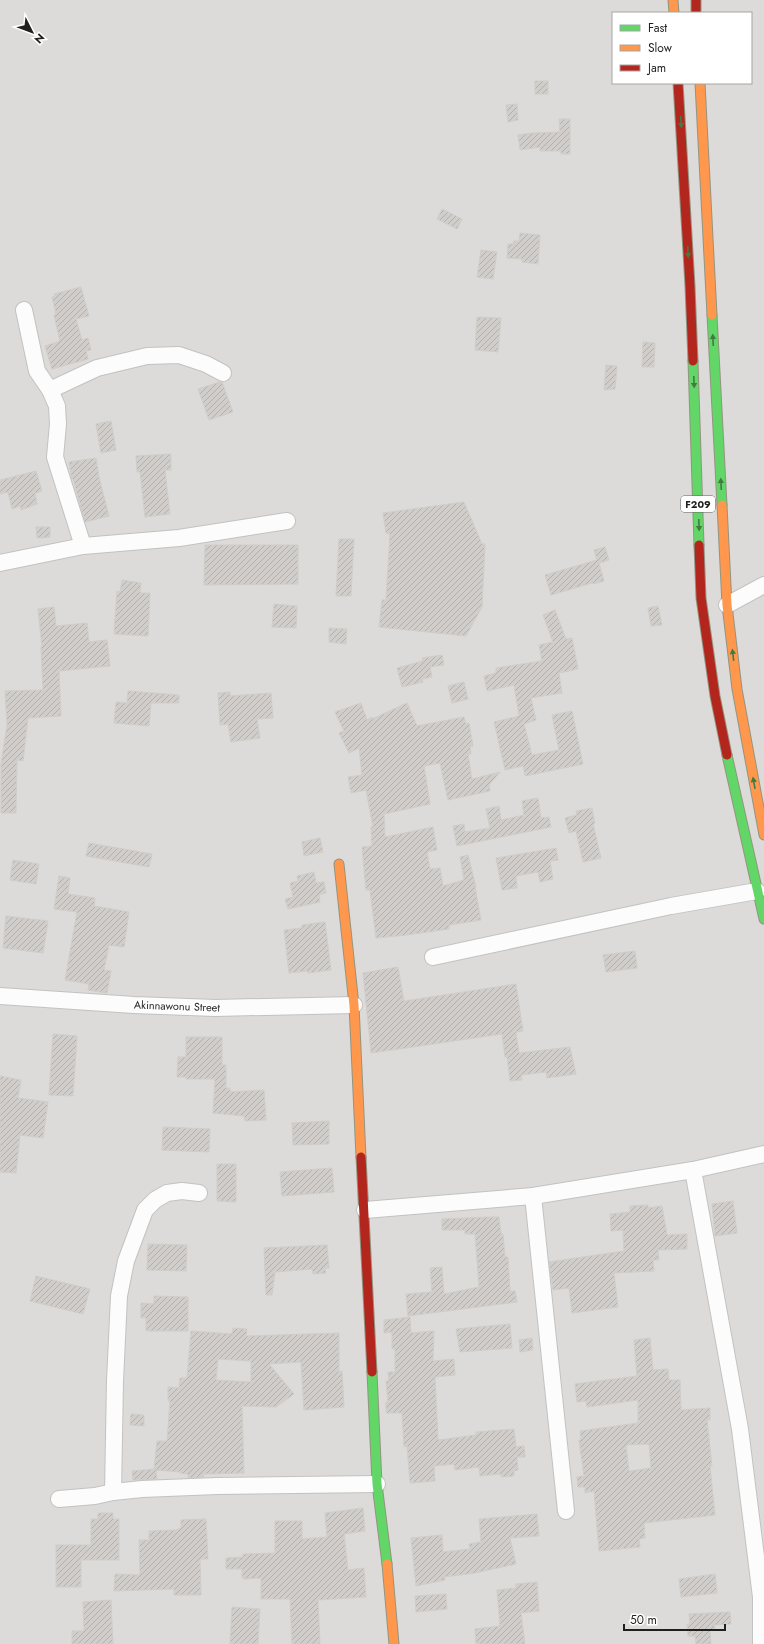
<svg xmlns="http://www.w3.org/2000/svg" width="764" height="1644" font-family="Jost,sans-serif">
<defs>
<pattern id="building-hatch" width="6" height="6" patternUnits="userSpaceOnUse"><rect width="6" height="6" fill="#d0cdcb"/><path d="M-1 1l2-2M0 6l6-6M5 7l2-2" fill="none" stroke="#b2b0ae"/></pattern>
</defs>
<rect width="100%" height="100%" fill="#edebe8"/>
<!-- residential -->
<path fill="#dcdbd9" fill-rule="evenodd" d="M0,0h764v1644h-764zM613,13h138v70h-138z"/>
<!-- building -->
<g fill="url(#building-hatch)" stroke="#d0cdc9" fill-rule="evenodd">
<rect x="535" y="81" width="13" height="13"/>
<path d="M517,104l1,16 -10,2 -2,-17z"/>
<path d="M559,119h11v35h-9v-3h-21v-4l-20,3 -2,-15 14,-2 28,-1z"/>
<path d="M442,209l20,10 -5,10 -20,-10z"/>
<path d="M520,233l20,2 -2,29 -16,-2v-3l-15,-1 1,-14h5l1,-3h5z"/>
<path d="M481,250l16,2 -4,27 -16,-2z"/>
<path d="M81,287l8,29 -13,3 6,21 6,-2 3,12 -5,1 2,8 -36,10 -7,-23 15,-5 -6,-26 2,-1 -4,-17 3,-1 -1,-2z"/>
<path d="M477,317l24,1 -3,34 -23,-2z"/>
<path d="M643,342l12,1 -1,24h-12z"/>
<path d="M606,365l11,1 -2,23 -11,1z"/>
<path d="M220,382h2l11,30 -24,8 -11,-31z"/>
<path d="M111,421l5,29 -15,3 -5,-29z"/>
<path d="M171,454v16h-6l5,44 -25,3 -5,-45h-3l-1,-16z"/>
<path d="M96,458l3,19 10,39 -24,6 -12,-43h-1l-1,-4 -2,-13z"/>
<path d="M36,471l6,20 -7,2 2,11 -16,6 -1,-4 -8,3 -4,-17 -8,2v-14z"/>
<path d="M464,502l18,42h3l-3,63 -16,29 -87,-9 3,-27h4l4,-66 -4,-1 -3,-20z"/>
<path d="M36,527h14v10l-13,1z"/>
<path d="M339,539h15l-3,57h-15z"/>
<path d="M205,545h93v39l-94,1z"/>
<path d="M605,547l4,13 -10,3 5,18 -11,3 -1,-1 -41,12 -6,-20 52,-15 -3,-10z"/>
<path d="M122,580l19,3 -1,10h10l-2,43 -34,-2 3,-43 3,1z"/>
<path d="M274,604l23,2 -1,22 -24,-1z"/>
<path d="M658,606l4,19 -11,1 -3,-18z"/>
<path d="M54,607l2,19 31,-3 2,19 18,-2 3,26 -51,5 2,45 -33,2 -5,43 -6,-1 -1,53h-15v-49l6,-39 -2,-34 38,-1 -2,-43h1l-4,-38z"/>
<path d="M555,610l11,29 6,-1 6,31 -19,4 3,20 -31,5 5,22 -12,4 8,31 27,-5 -7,-35 20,-4 11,53 -58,12 -2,-10 -18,4 -11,-48 25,-6 -5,-31 -27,6 -3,-15 12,-3v-5l46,-7 -3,-16 14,-3 -10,-27z"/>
<path d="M329,628l18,1 -1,15 -17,-2z"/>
<path d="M442,655l2,10 -14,2 2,10 -10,2 1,3 -21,5 -5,-19 26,-7 -1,-3z"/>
<path d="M464,682l4,17 -16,4 -4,-17z"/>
<path d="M128,691l51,4v8h-28l-2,23 -35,-3 2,-21 11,1z"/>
<path d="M230,692v4l41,-3 2,25 -16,1 3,19 -29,4 -3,-18 -8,1 -2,-32z"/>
<path d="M361,703l6,17 5,-3v2l35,-16 10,23 47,-9 2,7 3,-1 4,23 -3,1 1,7h-3l4,25 28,-7 -11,13 1,6 -42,9 -8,-37 -16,3 6,38 -46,10 1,23 48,-10 4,23 -10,2 3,17 10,-1 3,18 21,-6 -4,-23 8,-2 8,32h-1l6,33 -32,5v4l-42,6 -31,3 -6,-48h-4l-4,-43 10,-1 -1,-19h2l-7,-37 -15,3 -3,-16 14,-2 -3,-27 -10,5 -10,-20 5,-2 -9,-19z"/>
<path d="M538,798l3,20 8,-1 2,10 -94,19 -4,-20 11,-2 1,8 25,-4 -4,-19 13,-3 2,14 23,-5 -2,-14z"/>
<path d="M592,808l3,15 -2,1 8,34 -18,4 -7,-31 -7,2 -4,-15 12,-3 -1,-4z"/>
<path d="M320,838l3,14 -19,4 -2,-14z"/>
<path d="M89,843l63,11 -3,13 -63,-11z"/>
<path d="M556,848l2,12 -8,1 3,18 -13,3 -2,-10 -22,4 1,12 -15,2 -6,-32z"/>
<path d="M13,860l26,4 -3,20 -26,-4z"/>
<path d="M314,872l2,11 8,-1 2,11 -7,2 1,7 -32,7 -3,-10 8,-2 -3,-14 8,-2 -1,-5z"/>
<path d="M59,876l11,2 -2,16 27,4 -1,8 35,6 -5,35 -15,-2 -5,25 7,1 -4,22 -19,-3 1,-6 -24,-4 12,-68 -23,-3z"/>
<path d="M6,916l42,5 -5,32 -40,-5z"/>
<path d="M325,922l6,48 -23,3 -1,-2 -18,2 -5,-43 18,-2v-3z"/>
<path d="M635,951l2,17 -31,4 -3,-17z"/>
<path d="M398,967l6,34 112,-17 7,47 -7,1 3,21 51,-6 6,27 -29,4 -1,-6 -25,3 1,5 -12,1 -3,-24h-2l-3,-23 -131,19 -8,-80z"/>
<path d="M53,1034l24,2 -4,60 -24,-1z"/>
<path d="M186,1037h36v28h4v23h4v4l34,-2 2,30 -21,1 -1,-5 -31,-3 2,-34h-29v-2h-9l1,-20h8z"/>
<path d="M0,1076l21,4 -3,18 30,4 -5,36 -23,-3 -4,38 -16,-1z"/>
<path d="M329,1121v23l-36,1 -1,-22z"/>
<path d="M163,1127l47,2 -1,23 -47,-2z"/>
<path d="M217,1164h19v38l-19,-1z"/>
<path d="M332,1168l2,24 -52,4 -2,-24z"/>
<path d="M733,1201l4,32 -22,3 -3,-32z"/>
<path d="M648,1205v3l14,-2 5,29 20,-1v15l-29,1 1,10h-6l1,11 -40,2 4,34 -46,6 -3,-25 -16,2 -4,-28 75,-11 -1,-21 -12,1 -1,-17 20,-2v-6z"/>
<path d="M489,1217h10l2,17h2l2,23h3l2,34h5l2,11 -109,14 -2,-22 26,-2 -2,-24 12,-1 2,27 35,-7 -4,-53h-10v-4h-23v-11z"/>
<path d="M148,1244l39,1 -1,26 -39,-1z"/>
<path d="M327,1245l2,23h-4l1,5 -13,1 -1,-5 -37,3 -3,23h-6l-2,-47z"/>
<path d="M36,1276l54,13 -7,25 -53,-13z"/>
<path d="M154,1296l34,1v34h-42v-13h-5v-15l13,1z"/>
<path d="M410,1317l1,16 23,-2 -1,30 21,-2 1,16 -20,2 3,63 38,-5v-3l38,-3 2,18 8,-1 1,11h-8l1,13 -4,1v5l-13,1v-3l-21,2 -1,-9 -24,3 -1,-6 -20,2 1,15 -25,2 -3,-37 -3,1 -2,-34h-16v-11h2l-2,-21h3l-1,-9h7v-23h-3v-17l-8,1v-13z"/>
<path d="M510,1324l2,24 -52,4 -4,-23z"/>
<path d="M233,1328l14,1 -1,7 93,-3v39l3,-1 2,36 -40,3 -3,-48 -32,2 25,30 -18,13 -34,-1 2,67 -41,1 1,3 -16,1v-4l-8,-1v-1l-24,-2 1,9 -24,1 -1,-9 22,-2 3,-28h10l3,-40h-2v-14l11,1 1,-10h7l4,-47 41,3zM218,1359l33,2v21l-35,-2z"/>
<path d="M532,1338l1,12 -13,2 -1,-12z"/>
<path d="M650,1338l3,32 15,-1 1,11h11l1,30 29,-2v12h-3l5,46h-2l5,49 -71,8 1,15 -6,1 1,8 -41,4 -5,-60 -9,2v-6h-7l-1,-10 7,-1 -5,-36h2l-1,-9 58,-8v-23l-51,7 -1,-6 -9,1 -2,-18 62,-8 -3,-36zM649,1444l2,24 -22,3 -3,-26z"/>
<path d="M131,1414l13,1v11l-14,-1z"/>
<path d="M363,1508l2,23 -21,3 4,36 16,-2 2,29 -48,3 2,44h-28l-2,-45h-29v-21l-17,1v-1h-2v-9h-16v-11l17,-1v-3l32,-1v-32h27v18l25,-2 -2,-24z"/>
<path d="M98,1513h15v6h6v41h-38v27h-25v-42h35v-26h7z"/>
<path d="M537,1514l2,22 -29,2 6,26 -41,9 -31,4 1,3 -29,6 -5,-48 31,-3 1,17 27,-3 -1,-5 12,-2 -2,-23z"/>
<path d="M206,1519l2,40h-8l1,36h-27v-6l-60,2 1,-17 25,1 -1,-35h10v-9l27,-1 5,-2v-8z"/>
<path d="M715,1574l2,19 -36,4 -2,-18z"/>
<path d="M537,1582l2,29 -18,2 4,31h-49l-1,-15 25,-3 -3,-36 19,-2v-4z"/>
<path d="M446,1594l1,15 -31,3 -1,-16z"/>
<path d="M111,1600l2,44h-41v-13h12l-1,-29z"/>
<path d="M232,1607l28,2 -2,35h-28z"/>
<path d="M730,1612l1,12 -17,1 1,4 -5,1 1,14h-15l-1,-8h-7l-1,-12h3l-1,-10z"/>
</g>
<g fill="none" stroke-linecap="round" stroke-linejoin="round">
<defs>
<g id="street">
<path d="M24,310l13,61 13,19 7,16 1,18 -3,33 28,89"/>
<path d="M50,390l47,-22 50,-12 32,-1 27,9 17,9"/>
<path d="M0,563l83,-17 96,-8 108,-17"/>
<path d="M727,605l37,-20"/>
<path d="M433,957l238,-51 86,-15"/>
<path d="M0,996l134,9 81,3 139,-3"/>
<path d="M693,1170l47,259 21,168v47"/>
<path d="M533,1196l33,315"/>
<path d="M365,1210l168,-14 160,-26 71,-16"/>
<path d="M113,1492l2,-111 4,-85 7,-35 19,-51 10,-10 12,-7 15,-2 17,2"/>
<path d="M59,1499l36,-3 18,-4 29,-3 75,-3 160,-2"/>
</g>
<g id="fast">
<path d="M712,315l10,190"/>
<path d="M693,361l6,184"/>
<path d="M727,755l37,164"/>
<path d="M372,1372l5,112 10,80"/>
</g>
<g id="slow">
<path d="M673,0l1,13"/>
<path d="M700,83l12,232"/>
<path d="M722,505l5,100 10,84 27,146"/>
<path d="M339,864l15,141 7,152"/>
<path d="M387,1564l7,80"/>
</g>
<g id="jam">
<path d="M696,0v13"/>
<path d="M678,83l12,203 3,75"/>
<path d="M699,545l2,53 14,98 12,59"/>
<path d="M361,1157l11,215"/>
</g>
</defs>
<!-- street casing -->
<use href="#street" stroke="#c3c2c0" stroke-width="18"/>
<!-- fast casing -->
<use href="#fast" stroke="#939581" stroke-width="11"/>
<!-- slow casing -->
<use href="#slow" stroke="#939581" stroke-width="11"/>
<!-- jam casing -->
<use href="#jam" stroke="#939581" stroke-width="11"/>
<!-- street -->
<use href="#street" stroke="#fcfcfc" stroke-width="16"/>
<!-- fast -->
<use href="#fast" stroke="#63d668" stroke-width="9"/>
<!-- slow -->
<use href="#slow" stroke="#ff974d" stroke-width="9"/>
<!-- jam -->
<use href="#jam" stroke="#b3261e" stroke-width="9"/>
</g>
<!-- one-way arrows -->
<defs><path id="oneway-solid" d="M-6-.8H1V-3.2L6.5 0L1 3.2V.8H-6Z"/></defs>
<g fill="#417a44">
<use href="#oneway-solid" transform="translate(681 122) rotate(87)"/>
<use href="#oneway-solid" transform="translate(688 252) rotate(87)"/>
<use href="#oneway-solid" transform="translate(713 340) rotate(-93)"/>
<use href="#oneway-solid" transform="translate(694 382) rotate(88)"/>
<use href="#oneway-solid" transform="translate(721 484) rotate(-93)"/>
<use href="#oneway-solid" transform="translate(699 525) rotate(88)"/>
<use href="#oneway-solid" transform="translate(733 655) rotate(-97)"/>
<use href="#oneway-solid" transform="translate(754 783) rotate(-100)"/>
</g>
<g text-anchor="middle" stroke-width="3" stroke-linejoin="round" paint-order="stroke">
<!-- shield labels -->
<rect fill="#fff" stroke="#626262" stroke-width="1" x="681" y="496" width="34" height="16" rx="3"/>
<g font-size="10" font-weight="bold" fill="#1f1f1f">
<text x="698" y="508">F209</text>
</g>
<!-- street labels -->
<g font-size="11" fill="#1f1f1f" stroke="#fff">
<text transform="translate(177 1006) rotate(2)" y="4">Akinnawonu Street</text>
</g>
</g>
<!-- legend -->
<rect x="612" y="12" width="140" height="72" fill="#ffffff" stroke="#a5a5a5"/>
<rect x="620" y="25" width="20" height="6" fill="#63d668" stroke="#a5a5a5"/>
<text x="648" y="32" font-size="12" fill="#1f1f1f">Fast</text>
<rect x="620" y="45" width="20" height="6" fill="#ff974d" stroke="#a5a5a5"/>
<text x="648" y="52" font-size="12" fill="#1f1f1f">Slow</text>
<rect x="620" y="65" width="20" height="6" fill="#b3261e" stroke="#a5a5a5"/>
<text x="648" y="72" font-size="12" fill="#1f1f1f">Jam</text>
<!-- north arrow -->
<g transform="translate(32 32) rotate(132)" stroke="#ffffff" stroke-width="3" paint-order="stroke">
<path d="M0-3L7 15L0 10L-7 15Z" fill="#1f1f1f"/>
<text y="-6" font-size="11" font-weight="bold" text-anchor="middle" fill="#1f1f1f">N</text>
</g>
<!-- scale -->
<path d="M624 1624v6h101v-6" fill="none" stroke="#1f1f1f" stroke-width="2"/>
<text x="630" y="1624" font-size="12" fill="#1f1f1f" stroke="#ffffff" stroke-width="3" paint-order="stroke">50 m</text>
</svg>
